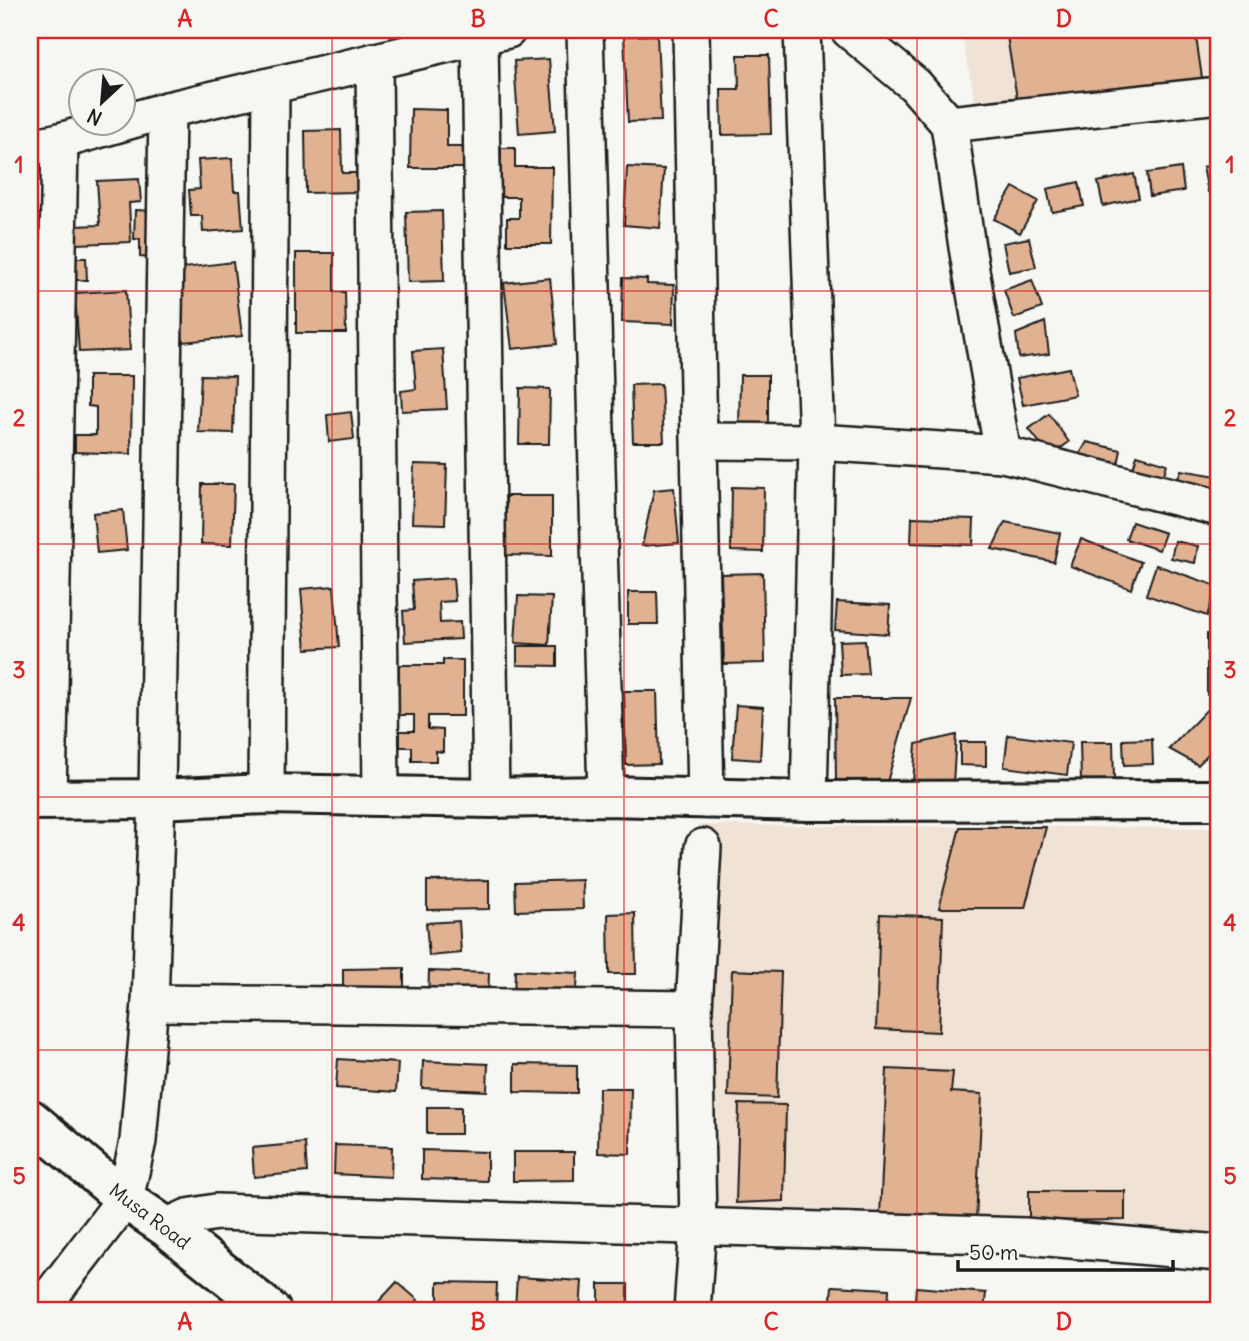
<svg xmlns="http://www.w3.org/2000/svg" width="1249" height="1341" font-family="Delius,sans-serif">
<rect width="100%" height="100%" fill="#f6f6f2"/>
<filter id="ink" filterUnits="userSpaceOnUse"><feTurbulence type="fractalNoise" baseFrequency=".0143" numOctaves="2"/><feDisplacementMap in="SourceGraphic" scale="14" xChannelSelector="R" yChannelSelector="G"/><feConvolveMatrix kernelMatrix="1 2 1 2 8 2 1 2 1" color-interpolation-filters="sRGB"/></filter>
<g filter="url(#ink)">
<!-- built -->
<g fill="#f0e2d5">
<path d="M961,30h258v70l-240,21z"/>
<path d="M698,825l521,3v438l-523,-32z"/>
</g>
<!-- building -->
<g fill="#e1b292" stroke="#1c1c1c" stroke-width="2">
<path d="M1006,30h189l7,48 -184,27z"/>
<path d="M657,35l4,86 -33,1 -4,-86z"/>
<path d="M738,55h31l2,79 -49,1 -1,-46h18z"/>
<path d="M549,59l6,72 -36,3 -5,-73z"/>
<path d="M411,109l36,1v37h21v21h-58z"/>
<path d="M341,130l1,43h16v19l-52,1 -1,-62z"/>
<path d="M501,148h14v19h37l-1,77h-44v-26h12v-21h-18z"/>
<path d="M232,158l2,33h6l3,38 -40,3 -1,-16h-11l-2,-26 11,-1 -2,-29z"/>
<path d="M1219,164v26l-11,2 -5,-25z"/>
<path d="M627,167l37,2 -4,59 -36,-3z"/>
<path d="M1181,168l3,23 -34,5 -3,-23z"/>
<path d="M1134,174l5,24 -36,8 -5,-24z"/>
<path d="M139,179l2,23 -12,1 2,39 -55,2 -1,-18 25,-1 -3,-44z"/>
<path d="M1079,182l5,24 -32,6 -5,-23z"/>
<path d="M1013,187l25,14 -18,32 -26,-14z"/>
<path d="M135,210l20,1 -2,47 -13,-1v-18h-6z"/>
<path d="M442,211l2,70 -36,1 -2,-70z"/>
<path d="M1029,238l7,29 -27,5 -6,-29z"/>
<path d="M296,253h38v39h11l1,41h-50z"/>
<path d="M74,258h12l1,22h-12z"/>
<path d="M233,262l9,74 -59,6 -8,-73z"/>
<path d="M550,278l7,66 -45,5 -8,-66z"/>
<path d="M623,278l24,1v5l27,1 -1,39 -51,-2z"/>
<path d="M1032,280l10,28 -28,10 -10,-28z"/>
<path d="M126,290l4,60 -51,2 -4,-59z"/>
<path d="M1045,322l4,32 -30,4 -3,-24z"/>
<path d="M443,349l4,60 -45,2 -1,-20 15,-2 -3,-38z"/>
<path d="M1069,368l6,27 -52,10 -6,-27z"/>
<path d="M201,375l34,1 -2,57 -35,-1z"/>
<path d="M740,375h28v58h-29z"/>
<path d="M88,376h44l-1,78 -56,-2v-17h21v-28l-8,-1z"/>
<path d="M661,384l3,58h-31l-2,-57z"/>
<path d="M520,388l30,1 -1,55h-30z"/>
<path d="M351,412l3,27 -25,3 -2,-27z"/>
<path d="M1049,414l20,28 -19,14 -21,-27z"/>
<path d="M1087,442l34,8 -5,24 -42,-10z"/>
<path d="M1137,455l30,9 -7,24 -30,-9z"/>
<path d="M414,464l33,1 -2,59 -33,-1z"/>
<path d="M1181,470l36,6 -8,21 -36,-5z"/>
<path d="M202,484h32l-2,61 -31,-1z"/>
<path d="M732,487l32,1 -1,64 -32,-1z"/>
<path d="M674,488l5,55 -37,3 12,-56z"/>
<path d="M506,496h46v60l-46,-1z"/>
<path d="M123,510l4,40 -30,3 -4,-40z"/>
<path d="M912,517l62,2 -1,26 -62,-2z"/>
<path d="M1005,522l55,11 -6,29 -62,-13z"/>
<path d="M1132,522l33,11 -6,17 -33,-11z"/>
<path d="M1081,539l60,23 -10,27 -61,-23z"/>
<path d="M1175,541l23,5 -3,17 -24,-5z"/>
<path d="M1156,565l61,21 -10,30 -61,-21z"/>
<path d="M763,573l2,90 -41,1 -3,-90z"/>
<path d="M453,578l2,23 -16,1 1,21 20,-1 1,17 -56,3 -2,-31 11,-1 -2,-29z"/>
<path d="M334,586l5,61 -33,2 -5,-60z"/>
<path d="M628,592h29l1,32h-30z"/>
<path d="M518,596l34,1 -3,48 -34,-2z"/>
<path d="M837,602l53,3 -2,29 -53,-4z"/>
<rect x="1207" y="634" width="12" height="61"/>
<path d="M865,640l3,34 -27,1 -2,-34z"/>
<path d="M517,646h40v20l-40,-1z"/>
<path d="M443,660h20v56h-35v13l15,1v22l-7,-1v10h-24v-14h-12v-16h14v-16h-15v-50h44z"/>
<path d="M624,691h33l2,73 -33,1z"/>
<path d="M835,698h76l-24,84h-51z"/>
<path d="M1213,703l6,5v34l-21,23 -29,-16z"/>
<path d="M736,705l27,2 -3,53 -28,-2z"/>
<path d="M956,735l-3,49 -40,-2 3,-38z"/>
<path d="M1008,735l63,8 -4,32 -63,-8z"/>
<path d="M1152,739l1,25 -29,1 -1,-25z"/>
<path d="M960,742h26v24l-26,-1z"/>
<path d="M1080,742h33l1,38 -33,1z"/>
<path d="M960,827h86l-21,81h-86z"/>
<path d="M489,880v29l-62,1v-29z"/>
<path d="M582,880l1,29 -67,2 -1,-29z"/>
<path d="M635,913l1,61h-27l-1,-60z"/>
<path d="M880,914l63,3 -4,115 -63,-3z"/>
<path d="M459,921l2,32 -32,3 -3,-33z"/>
<path d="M404,968v27l-61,1v-27z"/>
<path d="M515,970l63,3 -2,29 -62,-3z"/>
<path d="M732,970l49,2 -4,126 -49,-2z"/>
<path d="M429,971l60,2 -1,27 -60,-2z"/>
<path d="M338,1059l60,4 -2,29 -60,-4z"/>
<path d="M423,1061l65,3 -1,27 -65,-3z"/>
<path d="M515,1064l62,1v28l-62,-1z"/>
<path d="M887,1069l66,3 -2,20 31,2 -6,127 -96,-6z"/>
<path d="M599,1088h32l-1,66 -32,-1z"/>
<path d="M739,1104l47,1 -2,96 -48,2z"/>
<rect x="427" y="1107" width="34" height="27"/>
<path d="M305,1143l2,29 -53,5 -2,-29z"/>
<path d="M335,1145l57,2 -1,30 -57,-3z"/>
<path d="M422,1150l65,2v29l-65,-2z"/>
<path d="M513,1152h61v28l-61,1z"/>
<path d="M1029,1191h96v29l-96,1z"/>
<path d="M517,1277l65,4 -2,30 -65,-3z"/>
<path d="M397,1282l21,18 -10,11h-38z"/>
<path d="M438,1282l59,1 -1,26 -58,-2z"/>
<rect x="599" y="1284" width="29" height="27"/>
<path d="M832,1286l57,3 -1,22h-58z"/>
<path d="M916,1287l70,6 -2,18h-70z"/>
</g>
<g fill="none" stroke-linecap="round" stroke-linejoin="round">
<defs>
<g id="street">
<path d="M585,30l21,766"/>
<path d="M691,30l15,770"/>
<path d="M802,30l15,412 -8,359"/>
<path d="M849,30l66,55 34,39 270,-29"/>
<path d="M480,36l11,762"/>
<path d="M374,61l7,735"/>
<path d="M949,124l18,123 36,207"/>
<path d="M30,147l30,-6 107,-31 341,-80"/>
<path d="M700,441l117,1 186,12 216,54"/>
<path d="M266,794l5,-708"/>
<path d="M48,801l12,-660"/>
<path d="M150,1003l544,6"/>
<path d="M166,1227l22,-10 28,-5 809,24 194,17"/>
<path d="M39,1311l86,-112 13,-58 12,-138 7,-204 10,-689"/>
<path d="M692,1311l6,-86 -4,-216 9,-162"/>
</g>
<g id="secondary">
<path d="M30,800l127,-1 109,-5 225,4 115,-2 203,5 410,-1"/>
<path d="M30,1119l95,80 41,28 105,84"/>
</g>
</defs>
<!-- street casing -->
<use href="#street" stroke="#1c1c1c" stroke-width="40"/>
<!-- secondary casing -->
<use href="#secondary" stroke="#1c1c1c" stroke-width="44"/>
<!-- street -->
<use href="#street" stroke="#f6f6f2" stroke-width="35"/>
<!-- secondary -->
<use href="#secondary" stroke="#f6f6f2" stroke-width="38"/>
</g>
</g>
<!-- grid -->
<path fill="none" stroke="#d62828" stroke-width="2" stroke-opacity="0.55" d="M332,30v1281M624,30v1281M917,30v1281M30,291h1189M30,544h1189M30,797h1189M30,1050h1189"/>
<g text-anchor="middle" stroke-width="7" stroke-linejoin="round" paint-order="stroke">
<!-- street labels -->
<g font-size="19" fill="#1c1c1c" stroke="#f6f6f2">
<text transform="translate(150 1216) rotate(37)" y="7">Musa Road</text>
</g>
</g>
<!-- margin -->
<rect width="1249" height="1341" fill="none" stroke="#f6f6f2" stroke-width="77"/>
<!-- north arrow -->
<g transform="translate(102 102) rotate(206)"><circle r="33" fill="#f6f6f2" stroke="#9f9f9c" stroke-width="2"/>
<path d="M0-5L12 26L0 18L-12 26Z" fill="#1c1c1c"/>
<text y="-10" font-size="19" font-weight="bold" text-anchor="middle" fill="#1c1c1c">N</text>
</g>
<!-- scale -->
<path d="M958 1260v10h215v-10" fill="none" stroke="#1c1c1c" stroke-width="3.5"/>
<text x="969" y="1260" font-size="21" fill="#1c1c1c" stroke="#f6f6f2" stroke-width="5" paint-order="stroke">50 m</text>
<rect x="38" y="38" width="1172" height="1264" fill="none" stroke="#d62828" stroke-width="2.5"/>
<g font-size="23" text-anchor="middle" font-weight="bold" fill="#d62828">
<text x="185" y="27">A</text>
<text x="478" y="27">B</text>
<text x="771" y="27">C</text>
<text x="1064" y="27">D</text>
<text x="19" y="173">1</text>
<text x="1230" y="173">1</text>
<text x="19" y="426">2</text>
<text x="1230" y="426">2</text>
<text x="19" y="678">3</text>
<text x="1230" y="678">3</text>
<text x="19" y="931">4</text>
<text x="1230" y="931">4</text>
<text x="19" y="1184">5</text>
<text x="1230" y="1184">5</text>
<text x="185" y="1330">A</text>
<text x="478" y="1330">B</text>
<text x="771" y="1330">C</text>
<text x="1064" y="1330">D</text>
</g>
</svg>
